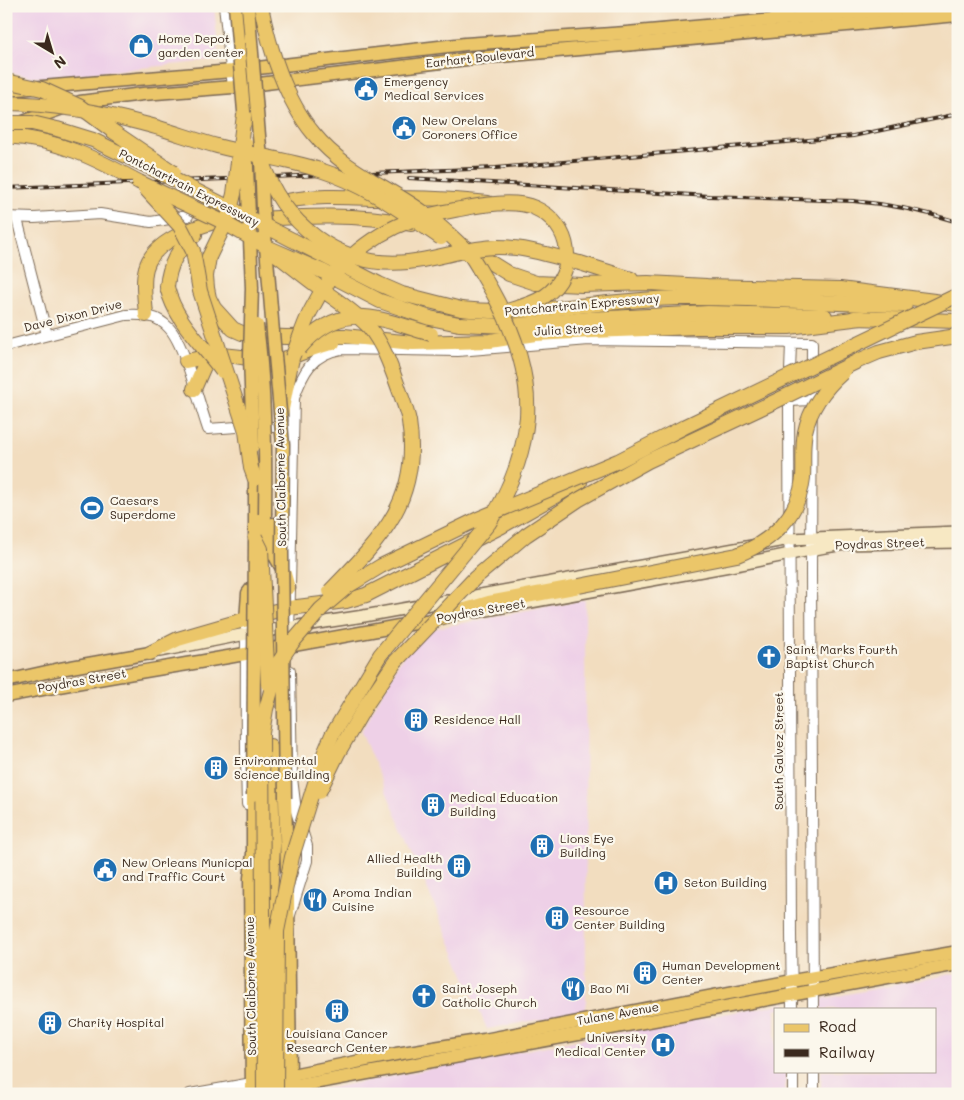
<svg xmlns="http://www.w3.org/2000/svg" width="964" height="1100" font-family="Mali,sans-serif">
<rect width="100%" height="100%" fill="#fbf7ec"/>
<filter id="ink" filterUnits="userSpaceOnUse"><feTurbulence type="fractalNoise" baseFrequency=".02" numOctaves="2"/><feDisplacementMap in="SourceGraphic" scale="10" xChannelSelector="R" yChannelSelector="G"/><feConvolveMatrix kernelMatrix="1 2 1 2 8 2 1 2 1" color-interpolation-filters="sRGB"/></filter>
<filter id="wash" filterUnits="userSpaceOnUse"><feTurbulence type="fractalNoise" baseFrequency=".0096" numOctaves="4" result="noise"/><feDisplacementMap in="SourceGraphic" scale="20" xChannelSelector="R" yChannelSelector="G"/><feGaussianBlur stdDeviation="1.12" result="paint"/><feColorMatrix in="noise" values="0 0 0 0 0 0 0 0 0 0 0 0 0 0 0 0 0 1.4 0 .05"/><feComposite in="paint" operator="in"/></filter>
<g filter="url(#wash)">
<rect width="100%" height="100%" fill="#f2ddbf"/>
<!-- built -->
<g fill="#eed0e7">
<path d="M6,6h208l5,54 -177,18 -36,-6z"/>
<path d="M585,600l1,411 -99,18 -126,-297 55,-100z"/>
<path d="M958,973v121h-137v-23h114v-62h-114v-10z"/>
<path d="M786,1003v6h-11v62h11l-1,23h-486l305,-59z"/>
</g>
</g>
<g filter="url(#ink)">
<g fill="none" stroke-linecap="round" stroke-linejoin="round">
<defs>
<g id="tertiary">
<path d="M224,6l9,81"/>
<path d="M6,217l28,1 66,-4 51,8 37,-6"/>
<path d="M17,219l30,116"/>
<path d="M791,343l-2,58 2,534 1,74"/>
<path d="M6,346l120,-31c16,-1 31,0 43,13 16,17 30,76 39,101l29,-2h50"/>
<path d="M789,401l23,-1"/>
<path d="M246,620c0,61 -1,123 1,184"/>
<path d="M289,635l5,-237c9,-26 18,-44 47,-49l117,2 131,-11 223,3 -1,230 2,436"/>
<path d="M290,671l2,107 4,33 11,35v15l-17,54"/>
<path d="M793,1071v23"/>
<path d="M814,1071v23"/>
<path d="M190,1094l62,-11"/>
</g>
<g id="secondary">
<path d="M476,612l270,-49 79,-16 20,-3 113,-2"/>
<path d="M160,651l86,-17 118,-18 426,-77 168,-7"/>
</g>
<g id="primary">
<path d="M6,90l226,-19 233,-27 161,-11 307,-27"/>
<path d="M20,123l60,-21 63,-8 90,-7 234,-28 491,-44"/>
<path d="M273,524l2,32 10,18 4,14"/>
<path d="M255,537v-58"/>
<path d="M264,557l1,-43"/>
<path d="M246,620l2,-27 10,-13"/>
<path d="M6,681l54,-12 90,-16"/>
<path d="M6,696c80,-16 160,-28 239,-42 63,-11 125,-23 187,-34"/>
<path d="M285,798l2,71"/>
<path d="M288,896l2,185"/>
<path d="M252,1083l144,-29 88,-14 308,-59 166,-29"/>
<path d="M252,1090l-2,-212 3,-24v-59"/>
<path d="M254,1094l704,-130"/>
</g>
<g id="motorway">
<path d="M6,136c51,3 89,22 133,46"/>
<path d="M287,201c29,-6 59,-4 88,-3 38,0 75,0 113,5"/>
<path d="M464,246l45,28 27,9 46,2 66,-2 59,3 133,3 118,15"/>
<path d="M209,257l-3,19 1,12 2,10 5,10 19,21 9,4 18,3 26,1 58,-1 69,7 77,-2 45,-7 57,-3 104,-4h93l72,-9"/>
<path d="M580,263l51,16"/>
<path d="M167,287c2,-22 10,-38 28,-52"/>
<path d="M461,309c74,8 146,-10 220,-11 74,-1 149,6 224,7"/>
<path d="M146,315c-1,-15 -4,-33 0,-47 7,-27 47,-40 71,-47 64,-3 130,-10 194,3"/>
<path d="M854,318l104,3"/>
<path d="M459,324l50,2 80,-7 119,-6 117,3"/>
<path d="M186,361l30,-6"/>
<path d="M858,361l21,-9 37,-10 42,-6"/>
<path d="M194,389l10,-23 12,-11c22,-1 44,8 66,4 18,-3 33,-14 51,-16"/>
<path d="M281,414l11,-56"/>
<path d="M433,620l56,-17 90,-17"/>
<path d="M150,653l28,-14 93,-27 18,-4 57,-7 20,-6 136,-69 78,-44"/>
<path d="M268,930l5,-84 -3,-100"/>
</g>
</defs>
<!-- tertiary casing -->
<use href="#tertiary" stroke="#7b6956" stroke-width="12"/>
<!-- secondary casing -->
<use href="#secondary" stroke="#7b6956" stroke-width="14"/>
<!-- primary casing -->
<use href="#primary" stroke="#7b6956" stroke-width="15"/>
<!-- motorway casing -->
<use href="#motorway" stroke="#7b6956" stroke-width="16"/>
<!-- tertiary -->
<use href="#tertiary" stroke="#fff" stroke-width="10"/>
<!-- secondary -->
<use href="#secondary" stroke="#f7e8c3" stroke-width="11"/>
<!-- primary -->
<use href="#primary" stroke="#ebc669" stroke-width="12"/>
<!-- motorway -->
<use href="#motorway" stroke="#ebc669" stroke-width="14"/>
<defs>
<g id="rail">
<path d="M409,178l300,18 144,5c36,3 70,10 105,21"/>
<path d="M6,188l490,-20 357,-32 105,-22"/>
</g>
</defs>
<!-- rail casing -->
<use href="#rail" stroke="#3b2a1e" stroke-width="4"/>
<!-- rail -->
<use href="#rail" stroke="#fbf7ec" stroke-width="2" stroke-dasharray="5.5" stroke-linecap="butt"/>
<defs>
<g id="primary-bridge">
<path d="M235,6l10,117"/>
<path d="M248,6l13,153 2,51 11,134 9,101 -1,106 3,247"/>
<path d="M246,143l6,145 -2,68 3,90"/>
<path d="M257,325c8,63 9,126 8,189"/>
<path d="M253,795l2,-258"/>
</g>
<g id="motorway-bridge">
<path d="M261,6c8,42 25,95 53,128 31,38 72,51 110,79 16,13 33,27 47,43 5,7 9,15 14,23 25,42 45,89 42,138 -3,38 -18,74 -38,106l-109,132 -48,80 -8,19 -32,103 -15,74 -1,163"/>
<path d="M6,81l36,8 37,17 35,26 59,40"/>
<path d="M6,103c46,1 90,8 135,20 25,6 50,16 76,23 34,9 69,13 103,24 45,14 83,42 121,68"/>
<path d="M6,123h26l25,6 36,11 58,28 228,116 23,10 59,15"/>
<path d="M261,159c21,64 77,110 147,103 30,-3 60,-15 90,-15 28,0 55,9 82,16"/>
<path d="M139,182l80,38 48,27 57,25 56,29 50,17 29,6"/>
<path d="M145,188l35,38 13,25 7,40 46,140 5,37 4,11"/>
<path d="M267,247c19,15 38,30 57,44 15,11 32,22 45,36 15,18 23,43 31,65 3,9 7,19 9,29 12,79 -28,118 -79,170"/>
<path d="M209,257l19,-39 6,-24 10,-79"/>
<path d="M167,287c8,34 35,57 55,84"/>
<path d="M299,349c42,-50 78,-31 132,-15"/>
<path d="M292,358c6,-15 11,-32 18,-46 21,-43 57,-76 102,-92 15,-5 32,-8 48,-11 21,-4 55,-10 75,-1 37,16 44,65 10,88 -13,9 -28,12 -42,16"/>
<path d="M255,537l6,12 7,135"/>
<path d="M579,586l158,-31c34,-13 62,-39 66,-77 1,-15 -1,-31 2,-46 5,-24 20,-44 38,-60"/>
<path d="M319,792l19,-39 28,-48 29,-43 80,-84 51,-43 52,-35 70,-39 128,-60 82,-40"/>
<path d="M264,1094l-2,-361 4,-24 13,-47 13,-19 29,-34 27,-23 33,-20 97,-47 140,-58 66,-34 274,-132"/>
</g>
</defs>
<!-- primary-bridge casing -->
<use href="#primary-bridge" stroke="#7b6956" stroke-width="15" stroke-linecap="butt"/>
<!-- motorway-bridge casing -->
<use href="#motorway-bridge" stroke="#7b6956" stroke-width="16" stroke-linecap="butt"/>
<!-- primary-bridge -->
<use href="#primary-bridge" stroke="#ebc669" stroke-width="12"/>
<!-- motorway-bridge -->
<use href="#motorway-bridge" stroke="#ebc669" stroke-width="14"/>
</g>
</g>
<!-- icons -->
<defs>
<symbol id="shop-disc" viewBox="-11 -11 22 22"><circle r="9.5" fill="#1f6fb2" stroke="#fbf7ec"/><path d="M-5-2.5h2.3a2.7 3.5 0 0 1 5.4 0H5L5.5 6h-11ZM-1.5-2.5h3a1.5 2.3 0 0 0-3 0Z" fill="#fff"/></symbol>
<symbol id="civic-disc" viewBox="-11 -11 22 22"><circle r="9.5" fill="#1f6fb2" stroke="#fbf7ec"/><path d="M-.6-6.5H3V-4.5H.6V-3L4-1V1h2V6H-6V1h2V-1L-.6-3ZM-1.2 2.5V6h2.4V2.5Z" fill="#fff"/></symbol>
<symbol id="stadium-disc" viewBox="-11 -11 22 22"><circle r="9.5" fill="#1f6fb2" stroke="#fbf7ec"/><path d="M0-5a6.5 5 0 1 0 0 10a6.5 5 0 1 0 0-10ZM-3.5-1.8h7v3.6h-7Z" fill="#fff"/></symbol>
<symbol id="church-disc" viewBox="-11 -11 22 22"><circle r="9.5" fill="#1f6fb2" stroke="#fbf7ec"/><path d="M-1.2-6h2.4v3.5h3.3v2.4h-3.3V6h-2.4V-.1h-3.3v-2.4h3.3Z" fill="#fff"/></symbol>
<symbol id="building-disc" viewBox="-11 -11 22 22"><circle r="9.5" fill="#1f6fb2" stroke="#fbf7ec"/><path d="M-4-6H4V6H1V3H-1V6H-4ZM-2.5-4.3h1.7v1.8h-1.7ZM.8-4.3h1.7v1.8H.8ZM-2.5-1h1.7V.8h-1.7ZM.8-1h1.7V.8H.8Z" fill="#fff"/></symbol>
<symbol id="hospital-disc" viewBox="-11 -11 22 22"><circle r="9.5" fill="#1f6fb2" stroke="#fbf7ec"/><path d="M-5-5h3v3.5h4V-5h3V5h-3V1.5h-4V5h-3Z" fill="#fff"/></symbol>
<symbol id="restaurant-disc" viewBox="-11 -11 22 22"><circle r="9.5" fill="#1f6fb2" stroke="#fbf7ec"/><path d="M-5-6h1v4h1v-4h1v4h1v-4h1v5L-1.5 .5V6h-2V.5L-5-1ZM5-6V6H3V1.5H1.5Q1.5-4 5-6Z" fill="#fff"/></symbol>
</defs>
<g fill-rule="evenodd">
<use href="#shop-disc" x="127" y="32" width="28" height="28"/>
<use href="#civic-disc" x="352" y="75" width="28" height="28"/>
<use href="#civic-disc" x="390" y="114" width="28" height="28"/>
<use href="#stadium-disc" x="78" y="494" width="28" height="28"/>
<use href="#church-disc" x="755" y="643" width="28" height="28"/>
<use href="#building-disc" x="402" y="706" width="28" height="28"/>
<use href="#building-disc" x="202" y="754" width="28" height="28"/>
<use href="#building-disc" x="419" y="791" width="28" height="28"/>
<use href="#building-disc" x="528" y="832" width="28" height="28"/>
<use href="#building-disc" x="445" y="852" width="28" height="28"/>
<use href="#civic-disc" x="91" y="856" width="28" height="28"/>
<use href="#hospital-disc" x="652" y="869" width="28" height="28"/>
<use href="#restaurant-disc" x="301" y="886" width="28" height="28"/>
<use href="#building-disc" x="543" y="904" width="28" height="28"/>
<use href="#building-disc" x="631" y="959" width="28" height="28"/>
<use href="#restaurant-disc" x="559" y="975" width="28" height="28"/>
<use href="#church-disc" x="410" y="982" width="28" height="28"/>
<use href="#building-disc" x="323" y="997" width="28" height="28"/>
<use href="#building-disc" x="36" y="1009" width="28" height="28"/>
<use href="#hospital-disc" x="649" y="1031" width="28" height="28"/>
</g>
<g text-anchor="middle" stroke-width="4.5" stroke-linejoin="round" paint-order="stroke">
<!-- poi labels -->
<g font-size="12" fill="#3b2a1e" stroke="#fbf7ec" text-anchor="start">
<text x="158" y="43">Home Depot<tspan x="158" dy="14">garden center</tspan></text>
<text x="384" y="86">Emergency<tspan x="384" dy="14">Medical Services</tspan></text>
<text x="422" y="125">New Orelans<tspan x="422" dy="14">Coroners Office</tspan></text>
<text x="110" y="505">Caesars<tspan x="110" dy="14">Superdome</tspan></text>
<text x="786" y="654">Saint Marks Fourth<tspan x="786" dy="14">Baptist Church</tspan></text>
<text x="434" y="724">Residence Hall</text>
<text x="234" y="765">Environmental<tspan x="234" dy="14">Science Building</tspan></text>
<text x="450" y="802">Medical Education<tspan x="450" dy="14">Building</tspan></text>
<text x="560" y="843">Lions Eye<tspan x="560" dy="14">Building</tspan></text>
<text x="442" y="863" text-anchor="end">Allied Health<tspan x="442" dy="14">Building</tspan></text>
<text x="122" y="867">New Orleans Municpal<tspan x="122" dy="14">and Traffic Court</tspan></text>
<text x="684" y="887">Seton Building</text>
<text x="332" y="897">Aroma Indian<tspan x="332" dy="14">Cuisine</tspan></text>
<text x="574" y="915">Resource<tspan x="574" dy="14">Center Building</tspan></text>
<text x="662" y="970">Human Development<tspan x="662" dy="14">Center</tspan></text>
<text x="442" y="993">Saint Joseph<tspan x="442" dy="14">Catholic Church</tspan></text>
<text x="590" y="993">Bao Mi</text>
<text x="68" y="1027">Charity Hospital</text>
<text x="337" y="1038" text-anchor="middle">Louisiana Cancer<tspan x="337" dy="14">Research Center</tspan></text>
<text x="646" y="1042" text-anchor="end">University<tspan x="646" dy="14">Medical Center</tspan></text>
</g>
<!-- street labels -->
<g font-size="12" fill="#3b2a1e" stroke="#fbf7ec">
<text transform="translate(480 58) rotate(-6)" y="4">Earhart Boulevard</text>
<text transform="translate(189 188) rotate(27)" y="4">Pontchartrain Expressway</text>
<text transform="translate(582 305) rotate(-5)" y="4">Pontchartrain Expressway</text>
<text transform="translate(73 316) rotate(-14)" y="4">Dave Dixon Drive</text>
<text transform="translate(569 330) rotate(-3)" y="4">Julia Street</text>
<text transform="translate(281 477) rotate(-91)" y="4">South Claiborne Avenue</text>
<text transform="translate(880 544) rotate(-2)" y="4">Poydras Street</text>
<text transform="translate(481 611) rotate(-10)" y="4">Poydras Street</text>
<text transform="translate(82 681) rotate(-10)" y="4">Poydras Street</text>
<text transform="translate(779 751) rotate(-90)" y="4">South Galvez Street</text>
<text transform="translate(251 986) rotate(-91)" y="4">South Claiborne Avenue</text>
<text transform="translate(618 1014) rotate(-10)" y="4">Tulane Avenue</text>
</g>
</g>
<!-- margin -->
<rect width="964" height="1100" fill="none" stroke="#fbf7ec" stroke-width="25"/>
<!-- legend -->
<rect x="774" y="1008" width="162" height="65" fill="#fbf7ec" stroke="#aea59a"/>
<rect x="784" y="1024" width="25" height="8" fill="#ebc669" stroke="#aea59a"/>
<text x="819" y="1032" font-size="15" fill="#3b2a1e">Road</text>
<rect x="784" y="1049" width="25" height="8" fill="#3b2a1e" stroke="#aea59a"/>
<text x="819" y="1058" font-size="15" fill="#3b2a1e">Railway</text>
<!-- north arrow -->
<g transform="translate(52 52) rotate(142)" stroke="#fbf7ec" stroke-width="4" paint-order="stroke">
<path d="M0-4L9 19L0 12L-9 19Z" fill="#3b2a1e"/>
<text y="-8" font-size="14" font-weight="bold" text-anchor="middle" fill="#3b2a1e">N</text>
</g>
</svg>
